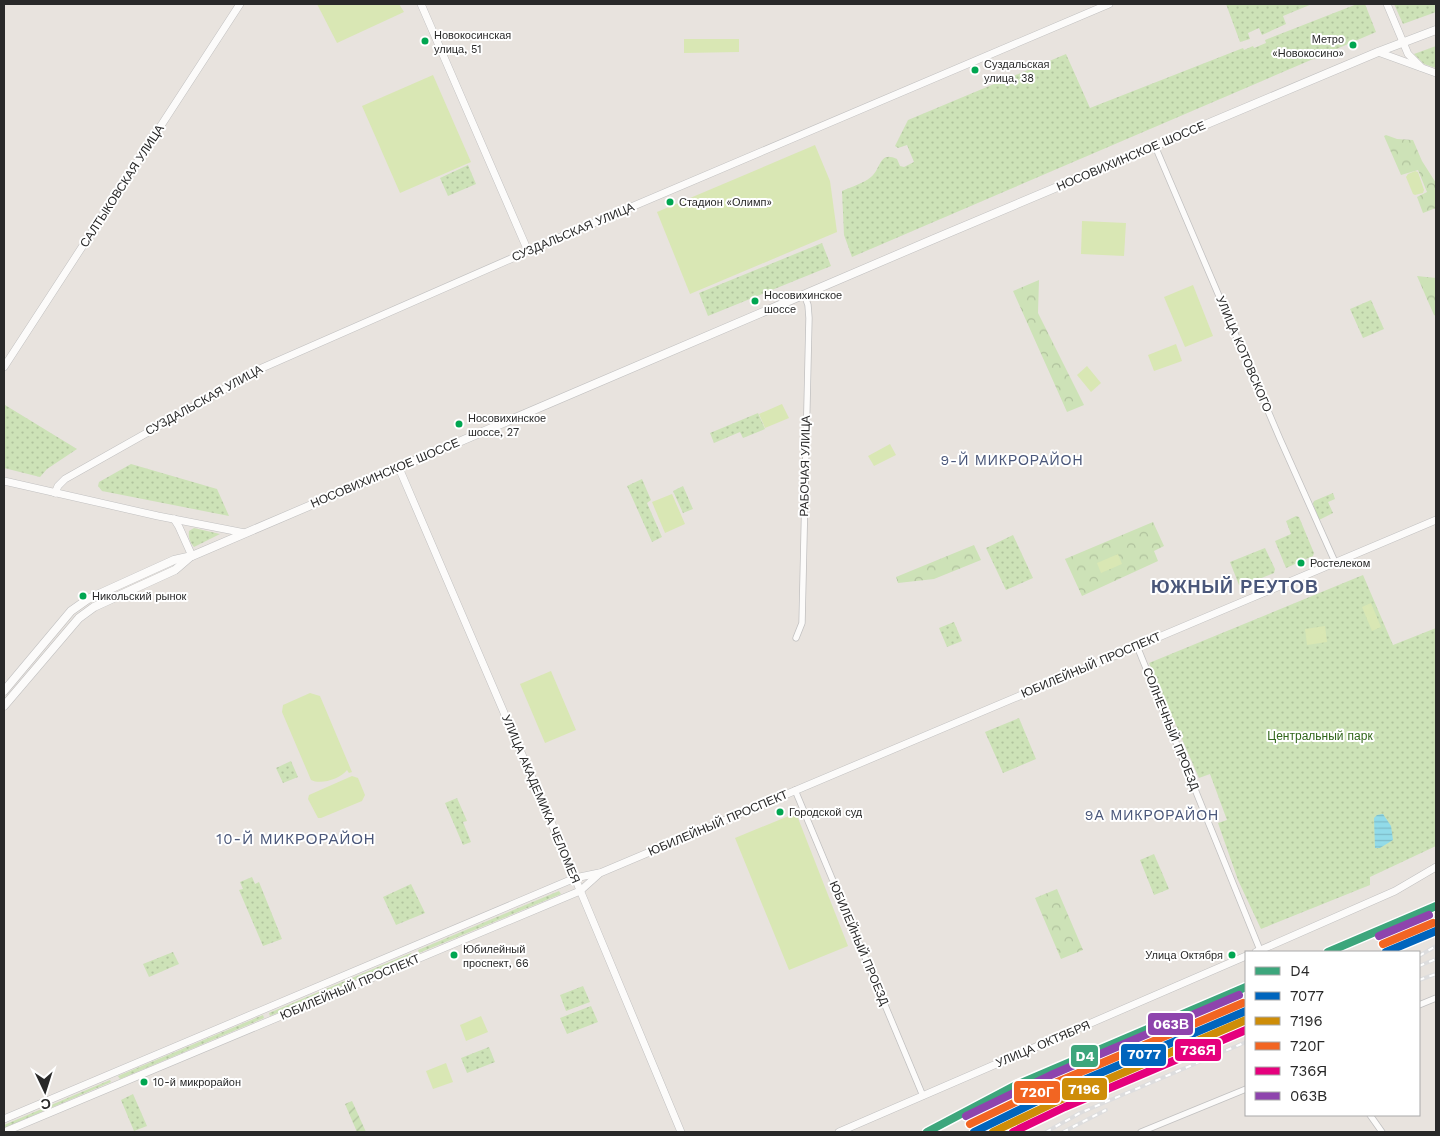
<svg xmlns="http://www.w3.org/2000/svg" width="1440" height="1136" font-family="'Work Sans',sans-serif">
<defs>
<pattern id="grass-dots" width="8" height="8" patternUnits="userSpaceOnUse" patternTransform="scale(1.25)"><rect width="8" height="8" fill="#cde2b7"/><path d="M2 2h.1M6 6h.1" fill="none" stroke="#b0c29d" stroke-width="1.8" stroke-linecap="round"/></pattern>
<pattern id="forest-crowns" width="20" height="18" patternUnits="userSpaceOnUse" patternTransform="scale(1.25)"><rect width="20" height="18" fill="#cde2b7"/><path d="M2 6a3 3 0 1 1 6 0M12 15a3 3 0 1 1 6 0" fill="none" stroke="#b0c29d"/></pattern>
<pattern id="garden-furrows" width="10" height="10" patternUnits="userSpaceOnUse" patternTransform="scale(1.25)"><rect width="10" height="10" fill="#cde2b7"/><path d="M-1 1l2-2M0 10L10 0M9 11l2-2" fill="none" stroke="#b0c29d"/></pattern>
<pattern id="water-rules" width="6" height="5" patternUnits="userSpaceOnUse" patternTransform="scale(1.25)"><rect width="6" height="5" fill="#92dbe9"/><path d="M0 2.5h6" fill="none" stroke="#7ebcc8"/></pattern>
</defs>
<rect width="100%" height="100%" fill="#e8e3de"/>
<!-- grass -->
<g fill="url(#grass-dots)">
<path d="M1226,4h86l-29,12 3,8 -24,11 -3,-7 -11,5 2,6 -10,3z"/>
<path d="M1357,4h8l11,28 -524,225 -8,-22 -2,-44c9,-4 22,-8 29,-14 10,-8 8,-27 26,-18l3,7 4,1 10,-5 -7,-17 -9,3 -3,-2 13,-26 158,-66 24,54 153,-60 1,2 9,-4 1,2 12,-5 -1,-3z"/>
<path d="M1394,4h42v8l-33,12z"/>
<path d="M1436,46v22l-12,-4 -10,-10z"/>
<path d="M468,165l8,19 -28,12 -8,-18z"/>
<path d="M822,243l9,23 -123,50 -9,-23z"/>
<path d="M1371,300l13,29 -21,9 -13,-29z"/>
<path d="M5,405l72,44 -30,20 -7,8 -36,-9v-60z"/>
<path d="M758,413l7,16 -22,9 -3,-6 -26,11 -4,-10z"/>
<path d="M131,464l86,25 12,27 -127,-25 -4,-5 1,-4z"/>
<path d="M642,479l9,21 -4,3 15,34 -10,5 -25,-56z"/>
<path d="M683,486l10,23 -10,4 -10,-22z"/>
<path d="M1333,493l2,6 -7,3 5,11 -14,7 -6,-16 1,-3z"/>
<path d="M1296,516l3,1 15,36 -1,3 -27,12 -11,-27 16,-7 -5,-13z"/>
<path d="M194,528l26,6 -26,13c-4,-5 -6,-9 -5,-16z"/>
<path d="M1013,535l20,43 -27,12 -20,-42z"/>
<path d="M1265,548l10,21 -1,4 -32,13 -3,-1 -9,-23z"/>
<path d="M1363,575l30,70 43,-17v218l-66,31v8l-109,44 -23,-49 -20,-57 9,-3 -17,-46 -11,4 -50,-115z"/>
<path d="M954,622l8,19 -15,6 -8,-19z"/>
<path d="M1019,718l17,41 -33,14 -18,-41z"/>
<path d="M291,761l7,16 -15,6 -7,-15z"/>
<path d="M457,798l10,23 -4,1 8,20 -8,3 -18,-42z"/>
<path d="M1154,854l15,35 -15,6 -14,-35z"/>
<path d="M252,877l3,7 4,-2 23,57 -19,7 -24,-56 4,-1 -3,-7z"/>
<path d="M411,884l14,29 -29,12 -13,-28z"/>
<path d="M559,891l2,3 -142,59 -1,-3z"/>
<path d="M173,952l6,12 -30,13 -6,-13z"/>
<path d="M411,953l1,3 -142,60 -1,-3z"/>
<path d="M583,986l7,16 -24,9 -6,-16z"/>
<path d="M591,1006l7,16 -31,12 -7,-16z"/>
<path d="M263,1015l1,3 -144,61 -2,-3z"/>
<path d="M489,1047l6,15 -28,11 -6,-15z"/>
<path d="M110,1080l1,2 -107,46v-3z"/>
<path d="M133,1094l14,32 -13,5 -13,-31z"/>
</g>
<!-- forest -->
<g fill="url(#forest-crowns)">
<path d="M1386,135l11,4 16,1 9,21 14,22v25l-13,5 -6,-16 10,-5 -9,-22 -17,5 -17,-39z"/>
<path d="M1417,276l19,2v38l-2,-1z"/>
<path d="M1039,280l-1,33 46,92 -17,7 -54,-121z"/>
<path d="M1153,522l11,24 -10,5 4,10 -76,35 -17,-37z"/>
<path d="M974,545l7,15 -47,19 -36,4 -2,-6z"/>
<path d="M1057,889l26,61 -22,9 -26,-61z"/>
</g>
<!-- garden -->
<path fill="url(#garden-furrows)" d="M352,1101l14,31h-9l-12,-28z"/>
<!-- pitch -->
<g fill="#d9e7b4">
<path d="M317,4h82l5,8 -67,31z"/>
<path d="M684,39h55v13l-55,1z"/>
<path d="M433,75l38,87 -71,31 -38,-87z"/>
<path d="M815,145l15,36 7,51 -147,62 -33,-82z"/>
<path d="M1415,171l3,1 6,18 -1,3 -8,2 -2,-1 -7,-17 2,-3z"/>
<path d="M1082,221l44,2 -2,33 -43,-2z"/>
<path d="M1193,285l20,51 -28,11 -21,-50z"/>
<path d="M1176,344l6,17 -28,10 -6,-16z"/>
<path d="M1087,366l14,17 -10,9 -14,-17z"/>
<path d="M782,404l7,14 -24,10 -6,-14z"/>
<path d="M890,444l6,11 -22,11 -6,-10z"/>
<path d="M672,494l13,30 -20,9 -13,-31z"/>
<path d="M1118,554l4,10 -21,9 -4,-10z"/>
<path d="M1371,603l10,24 -9,4 -10,-24z"/>
<path d="M1325,626l2,16 -20,3 -2,-16z"/>
<path d="M551,671l25,59 -31,13 -25,-59z"/>
<path d="M310,693l10,3 32,76 -3,1 -2,-3c-7,9 -26,15 -36,10l-29,-68 1,-7z"/>
<path d="M352,776l6,2 7,17 -3,6 -41,17h-3l-10,-19 1,-4z"/>
<path d="M796,813l52,133 -59,24 -54,-132z"/>
<path d="M481,1016l7,16 -22,9 -6,-16z"/>
<path d="M446,1063l7,19 -20,7 -7,-18z"/>
</g>
<!-- water -->
<path fill="url(#water-rules)" d="M1383,814l8,12 2,14 -13,8h-5l-1,-30 3,-3z"/>
<g fill="none" stroke-linecap="round" stroke-linejoin="round">
<defs>
<g id="minor">
<path d="M1155,146l125,293 55,123"/>
<path d="M796,638l6,-15 7,-305 -1,-13 -4,-11"/>
<path d="M1137,646l123,304"/>
<path d="M795,790l128,306"/>
<path d="M1419,1005l17,-7"/>
<path d="M1370,1115l12,17"/>
<path d="M1141,1132l105,-43"/>
</g>
<g id="tertiary">
<path d="M421,4l107,247"/>
<path d="M1387,4l21,50 13,13"/>
<path d="M1378,52l58,21"/>
<path d="M4,367l236,-363"/>
<path d="M399,468l176,410 106,254"/>
<path d="M4,481l154,35 87,17"/>
<path d="M55,493l3,-7 7,-7 197,-111 301,-132 546,-232"/>
<path d="M174,519l5,8 13,29"/>
<path d="M1256,952l139,-61 41,-24"/>
<path d="M4,1119l571,-241 24,-5"/>
<path d="M4,1132l576,-241 20,-18 836,-353"/>
<path d="M839,1132l407,-176"/>
</g>
<g id="secondary">
<path d="M4,691l67,-80 17,-12 86,-39 18,-4 742,-317 444,-187 58,-22"/>
<path d="M4,706l75,-88 15,-11 81,-37 15,-13"/>
</g>
</defs>
<!-- minor casing -->
<use href="#minor" stroke="#c1c0c0" stroke-width="7"/>
<!-- tertiary casing -->
<use href="#tertiary" stroke="#c1c0c0" stroke-width="8"/>
<!-- secondary casing -->
<use href="#secondary" stroke="#c1c0c0" stroke-width="9"/>
<!-- minor -->
<use href="#minor" stroke="#fcfbfa" stroke-width="5.5"/>
<!-- tertiary -->
<use href="#tertiary" stroke="#fcfbfa" stroke-width="7"/>
<!-- secondary -->
<use href="#secondary" stroke="#fcfbfa" stroke-width="8"/>
<defs>
<g id="rail">
<path d="M1419,956l17,-10"/>
<path d="M1419,966l17,-7"/>
<path d="M1419,980l17,-6"/>
<path d="M1046,1132l34,-19 166,-71"/>
<path d="M1063,1132l43,-22"/>
</g>
</defs>
<!-- rail casing -->
<use href="#rail" stroke="#ddddde" stroke-width="4"/>
<!-- rail -->
<use href="#rail" stroke="#fff" stroke-width="2" stroke-dasharray="5.5" stroke-linecap="butt"/>
<defs>
<g id="rail-1">
<path d="M1328,952l108,-46"/>
<path d="M927,1132l89,-47 230,-98"/>
</g>
<g id="rail-2">
<path d="M1386,952l50,-21"/>
<path d="M974,1132l84,-41 188,-80"/>
</g>
<path id="rail-3" d="M993,1132l69,-33 184,-79"/>
<g id="rail-4">
<path d="M1383,944l50,-21"/>
<path d="M970,1124l85,-41 188,-80"/>
</g>
<path id="rail-5" d="M1013,1132l52,-25 181,-77"/>
<g id="rail-6">
<path d="M1379,936l50,-21"/>
<path d="M966,1116l85,-41 188,-80"/>
</g>
</defs>
<!-- rail-1 casing -->
<use href="#rail-1" stroke="#fff" stroke-width="11"/>
<!-- rail-2 casing -->
<use href="#rail-2" stroke="#fff" stroke-width="11"/>
<!-- rail-3 casing -->
<use href="#rail-3" stroke="#fff" stroke-width="11"/>
<!-- rail-4 casing -->
<use href="#rail-4" stroke="#fff" stroke-width="11"/>
<!-- rail-5 casing -->
<use href="#rail-5" stroke="#fff" stroke-width="11"/>
<!-- rail-6 casing -->
<use href="#rail-6" stroke="#fff" stroke-width="11"/>
<!-- rail-1 -->
<use href="#rail-1" stroke="#3da67c" stroke-width="8"/>
<!-- rail-2 -->
<use href="#rail-2" stroke="#0065bd" stroke-width="8"/>
<!-- rail-3 -->
<use href="#rail-3" stroke="#ce8d08" stroke-width="8"/>
<!-- rail-4 -->
<use href="#rail-4" stroke="#f26522" stroke-width="8"/>
<!-- rail-5 -->
<use href="#rail-5" stroke="#e5007d" stroke-width="8"/>
<!-- rail-6 -->
<use href="#rail-6" stroke="#8e44ad" stroke-width="8"/>
</g>
<!-- markers -->
<g fill="#00a651" stroke="#fff" stroke-width="2">
<circle cx="425" cy="41" r="4.5"/>
<circle cx="1353" cy="45" r="4.5"/>
<circle cx="975" cy="70" r="4.5"/>
<circle cx="670" cy="202" r="4.5"/>
<circle cx="755" cy="301" r="4.5"/>
<circle cx="459" cy="424" r="4.5"/>
<circle cx="1301" cy="563" r="4.5"/>
<circle cx="83" cy="596" r="4.5"/>
<circle cx="780" cy="812" r="4.5"/>
<circle cx="454" cy="955" r="4.5"/>
<circle cx="1232" cy="955" r="4.5"/>
<circle cx="144" cy="1082" r="4.5"/>
</g>
<g text-anchor="middle" stroke-width="4" stroke-linejoin="round" paint-order="stroke">
<!-- bus labels -->
<g font-size="11" fill="#292929" stroke="#fff" text-anchor="start">
<text x="434" y="39">Новокосинская<tspan x="434" dy="14">улица, 51</tspan></text>
<text x="1344" y="43" text-anchor="end">Метро<tspan x="1344" dy="14">«Новокосино»</tspan></text>
<text x="984" y="68">Суздальская<tspan x="984" dy="14">улица, 38</tspan></text>
<text x="679" y="206">Стадион «Олимп»</text>
<text x="764" y="299">Носовихинское<tspan x="764" dy="14">шоссе</tspan></text>
<text x="468" y="422">Носовихинское<tspan x="468" dy="14">шоссе, 27</tspan></text>
<text x="1310" y="567">Ростелеком</text>
<text x="92" y="600">Никольский рынок</text>
<text x="789" y="816">Городской суд</text>
<text x="463" y="953">Юбилейный<tspan x="463" dy="14">проспект, 66</tspan></text>
<text x="1223" y="959" text-anchor="end">Улица Октября</text>
<text x="153" y="1086">10-й микрорайон</text>
</g>
<!-- street labels -->
<g font-size="12" fill="#292929" stroke="#fff">
<text transform="translate(1131 156) rotate(-23)" y="4">НОСОВИХИНСКОЕ ШОССЕ</text>
<text transform="translate(122 186) rotate(-57)" y="4">САЛТЫКОВСКАЯ УЛИЦА</text>
<text transform="translate(573 232) rotate(-23)" y="4">СУЗДАЛЬСКАЯ УЛИЦА</text>
<text transform="translate(1244 354) rotate(67)" y="4">УЛИЦА КОТОВСКОГО</text>
<text transform="translate(204 400) rotate(-29)" y="4">СУЗДАЛЬСКАЯ УЛИЦА</text>
<text transform="translate(805 466) rotate(-89)" y="4">РАБОЧАЯ УЛИЦА</text>
<text transform="translate(385 473) rotate(-23)" y="4">НОСОВИХИНСКОЕ ШОССЕ</text>
<text transform="translate(1091 665) rotate(-23)" y="4">ЮБИЛЕЙНЫЙ ПРОСПЕКТ</text>
<text transform="translate(1171 729) rotate(68)" y="4">СОЛНЕЧНЫЙ ПРОЕЗД</text>
<text transform="translate(541 799) rotate(67)" y="4">УЛИЦА АКАДЕМИКА ЧЕЛОМЕЯ</text>
<text transform="translate(718 823) rotate(-23)" y="4">ЮБИЛЕЙНЫЙ ПРОСПЕКТ</text>
<text transform="translate(859 943) rotate(67)" y="4">ЮБИЛЕЙНЫЙ ПРОЕЗД</text>
<text transform="translate(350 987) rotate(-23)" y="4">ЮБИЛЕЙНЫЙ ПРОСПЕКТ</text>
<text transform="translate(1043 1044) rotate(-23)" y="4">УЛИЦА ОКТЯБРЯ</text>
</g>
<!-- park labels -->
<g font-size="12" fill="#30661a" stroke="#fff">
<text x="1320" y="740">Центральный парк</text>
</g>
<!-- neighbourhood labels -->
<g font-size="14" letter-spacing="1" fill="#4a577a" stroke="#fff">
<text x="1012" y="465">9-Й МИКРОРАЙОН</text>
<text x="1152" y="820">9А МИКРОРАЙОН</text>
</g>
<!-- quarter labels -->
<g font-size="15" letter-spacing="1" fill="#4a577a" stroke="#fff">
<text x="296" y="844">10-Й МИКРОРАЙОН</text>
</g>
<!-- district labels -->
<g font-size="18" font-weight="bold" letter-spacing="1" fill="#4a577a" stroke="#fff">
<text x="1235" y="593">ЮЖНЫЙ РЕУТОВ</text>
</g>
</g>
<g stroke="#fff" stroke-width="2">
<rect x="1147" y="1012" width="47" height="24" rx="5" fill="#8e44ad"/>
<rect x="1174" y="1038" width="48" height="24" rx="5" fill="#e5007d"/>
<rect x="1120" y="1043" width="47" height="24" rx="5" fill="#0065bd"/>
<rect x="1070" y="1044" width="29" height="24" rx="5" fill="#3da67c"/>
<rect x="1061" y="1077" width="47" height="24" rx="5" fill="#ce8d08"/>
<rect x="1013" y="1080" width="48" height="24" rx="5" fill="#f26522"/>
</g>
<g font-size="14" text-anchor="middle" font-weight="bold" fill="#fff">
<text x="1171" y="1029">063В</text>
<text x="1198" y="1055">736Я</text>
<text x="1144" y="1059">7077</text>
<text x="1085" y="1061">D4</text>
<text x="1084" y="1094">7196</text>
<text x="1037" y="1097">720Г</text>
</g>
<!-- border -->
<rect width="1440" height="1136" fill="none" stroke="#292929" stroke-width="10"/>
<!-- legend -->
<rect x="1245" y="951" width="175" height="165" fill="#ffffff" stroke="#a9a9a9"/>
<rect x="1255" y="967" width="25" height="8" fill="#3da67c" stroke="#a9a9a9"/>
<text x="1290" y="976" font-size="15" fill="#292929">D4</text>
<rect x="1255" y="992" width="25" height="8" fill="#0065bd" stroke="#a9a9a9"/>
<text x="1290" y="1001" font-size="15" fill="#292929">7077</text>
<rect x="1255" y="1017" width="25" height="8" fill="#ce8d08" stroke="#a9a9a9"/>
<text x="1290" y="1026" font-size="15" fill="#292929">7196</text>
<rect x="1255" y="1042" width="25" height="8" fill="#f26522" stroke="#a9a9a9"/>
<text x="1290" y="1051" font-size="15" fill="#292929">720Г</text>
<rect x="1255" y="1067" width="25" height="8" fill="#e5007d" stroke="#a9a9a9"/>
<text x="1290" y="1076" font-size="15" fill="#292929">736Я</text>
<rect x="1255" y="1092" width="25" height="8" fill="#8e44ad" stroke="#a9a9a9"/>
<text x="1290" y="1101" font-size="15" fill="#292929">063В</text>
<!-- north arrow -->
<g transform="translate(45 1091) rotate(176)" stroke="#ffffff" stroke-width="4" paint-order="stroke">
<path d="M0-4L9 19L0 12L-9 19Z" fill="#292929"/>
<text y="-8" font-size="14" font-weight="bold" text-anchor="middle" fill="#292929">С</text>
</g>
</svg>
